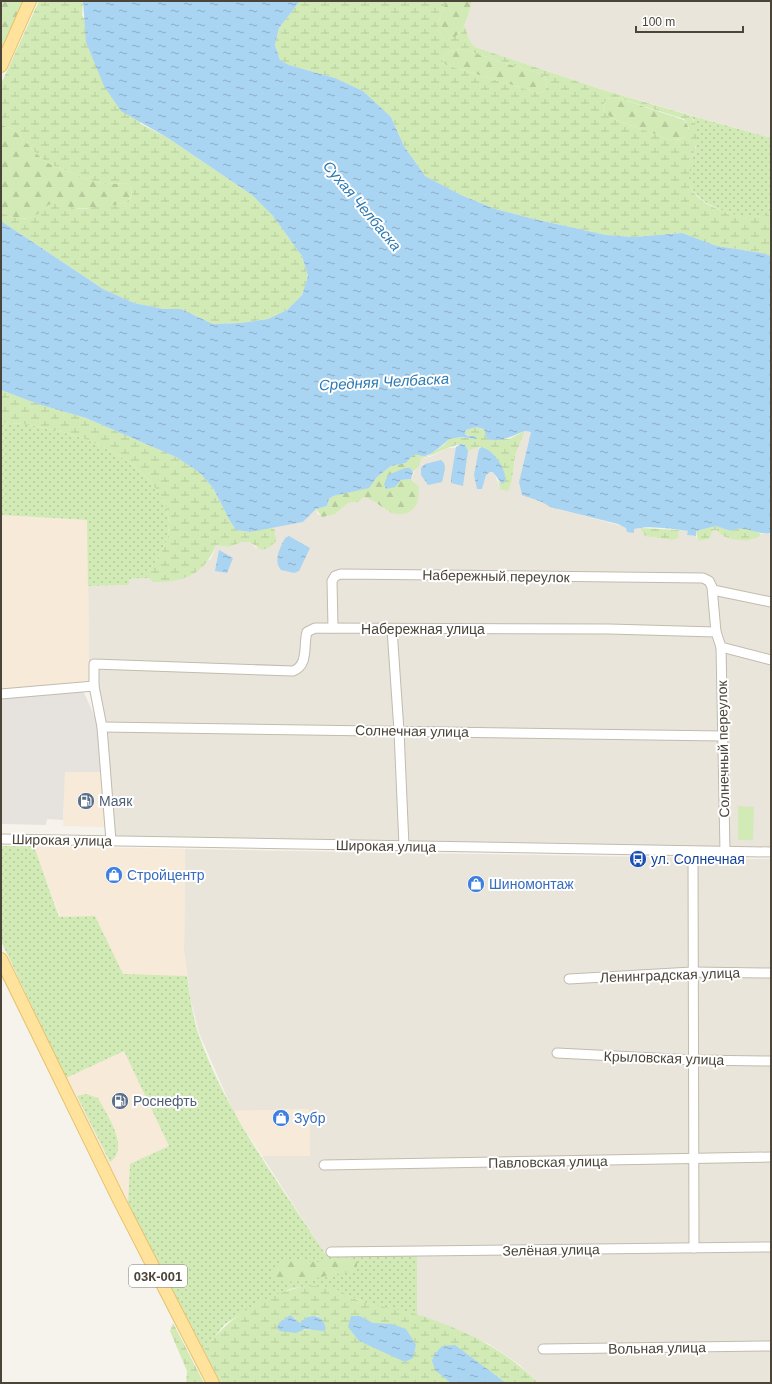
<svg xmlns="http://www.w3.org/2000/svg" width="772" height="1384" font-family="Helvetica,sans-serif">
<defs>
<pattern id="grass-dots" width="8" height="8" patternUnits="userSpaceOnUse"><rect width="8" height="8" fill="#d2eab5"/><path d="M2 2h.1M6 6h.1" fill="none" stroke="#b6ca9c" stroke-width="1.8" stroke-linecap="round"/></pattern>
<pattern id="forest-firs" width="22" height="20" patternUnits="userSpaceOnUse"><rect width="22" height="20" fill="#d2eab5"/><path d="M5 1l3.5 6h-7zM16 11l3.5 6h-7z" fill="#b6ca9c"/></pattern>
<pattern id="wetland-marsh" width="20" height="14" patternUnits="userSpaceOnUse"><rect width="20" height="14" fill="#d2eab5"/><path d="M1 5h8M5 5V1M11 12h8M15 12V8" fill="none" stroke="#b6ca9c"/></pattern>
<pattern id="water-ripples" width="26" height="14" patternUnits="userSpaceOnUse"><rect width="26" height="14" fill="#a9d4f2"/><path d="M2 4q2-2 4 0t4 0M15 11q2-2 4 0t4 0" fill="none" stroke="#8caec5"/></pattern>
</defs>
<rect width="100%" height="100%" fill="#f6f3ec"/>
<!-- residential -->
<g fill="#eae5da">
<path d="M472,1h299v137l-168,-48 -128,-43 -5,-6 -6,-16z"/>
<path d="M525,431l6,1 -12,50 16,18h6l9,7 84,22 6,-1 5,8 27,4 6,-2 1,-8 9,1v4l8,1 2,5 12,-2 2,-8 4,-1 5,4 12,5 14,1h5l9,-6 8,-1 2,5v309l-663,-11 -10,-113 -9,-41 -1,-96 41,-1 -1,-6 21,-1 4,4 58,-23 5,-14 13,2 13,-5h7l7,6 20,-13 -1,-5 -4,-3 32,-5 13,-13 2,6 17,-1 13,-11 11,-1 5,-5 6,1 19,14 26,-30 -4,-3 10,-21 9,-1 18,-9 29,-1 9,1 14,41 12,-8 3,-25z"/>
<path d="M185,849l586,10v524h-233l-18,-18 -31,-21 -72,-29v-61l-91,1 -64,-99h48l-1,-47 -76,2 -34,-78 -8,-32 -7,-49z"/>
</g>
<!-- commercial -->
<g fill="#f7ead8">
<path d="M1,515l87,5 1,162 -88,8z"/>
<path d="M65,772h36l5,55 -43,-1z"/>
<path d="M34,846l151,3 -1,103 3,24 -64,-1 -28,-59 -35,1z"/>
<path d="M124,1051l45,95 -39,18 -2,40 -62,-126z"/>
<path d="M309,1109l1,47h-48l-29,-45z"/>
</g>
<!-- industrial -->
<path fill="#e6e2dd" d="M83,691l15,32 3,49h-36l-2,48 -16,-1 -1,6 -45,-1v-126z"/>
<!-- grass -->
<g fill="url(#grass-dots)">
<path d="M689,115l82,23v76c-16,5 -32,4 -48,-3 -20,-8 -40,-20 -33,-46 1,-6 5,-12 6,-18 0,-8 -1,-18 -2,-27z"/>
<path d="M1,422c27,2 56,7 81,16 39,14 95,49 86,98 -3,12 -12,25 -19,35v7l-20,1v6l-41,1 -1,-66 -86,-5z"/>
<path d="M1,846h33l25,71 36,-1 28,58 64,2c3,19 5,38 11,57 28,81 82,151 128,222l91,-1v61l-51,-12 -40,-16 -19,-1 -17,3 -41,20 -24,15 -21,26 -76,-146 2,-40 39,-18 -45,-95 -58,27 -65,-137z"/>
<path d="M86,1094l12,4c8,16 33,50 12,64l-33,-66z"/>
</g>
<!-- forest -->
<g fill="url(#forest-firs)">
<path d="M1,1h22l-22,48z"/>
<path d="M446,1h26c-4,14 -7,29 -19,38h-8l-7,-9v-7z"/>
<path d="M461,49l77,24 7,5 2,6 -2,7 -7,2 -92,-28 -4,-5c4,-9 10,-10 19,-11z"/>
<path d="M615,97l69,23c11,13 1,20 -13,20l-60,-22 -7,-7 -1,-6 4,-6z"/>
<path d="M1,125l12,4 23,24 10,9 9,4 31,13 20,5 21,-1c26,31 -62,25 -74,25 -8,1 -10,3 -16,7 -12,7 -25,2 -36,-2z"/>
<path d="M416,454l5,4 -2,8 -6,6 -3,-4h-5l-10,19 6,-7 10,-1 8,8c-1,5 0,11 -2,16 -5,12 -19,14 -29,8 -8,-5 -15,-12 -24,-14l-5,5 -11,1 -13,11 -13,3 -6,-8 11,-3 2,-7 4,-3 36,-9 8,-10 14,-11 15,-3 4,-6z"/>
<path d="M344,1257l13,4v8l-4,2 -64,12 -14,-4c-3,-6 -3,-9 2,-13 14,-11 28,-3 43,-4 8,-1 16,-4 24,-5z"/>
</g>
<!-- wetland -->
<g fill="url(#wetland-marsh)" fill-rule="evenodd">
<path d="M39,1h44l-1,14 59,109 27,14 84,57 21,21 29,40 6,20 -6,19 -15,15 -19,9 -28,4 -27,1 -32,-15h-17l-30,-6 -31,-14 -102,-68v-8c12,4 27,10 38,0 3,-3 7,-8 12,-9 9,-2 18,4 27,5 7,0 12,-1 18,-2 13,-1 49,-2 31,-24l-21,1 -20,-5 -31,-13 -9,-4 -10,-9 -23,-24 -12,-4v-41z"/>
<path d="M300,1h146l-8,22v7l7,9c11,0 14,-5 19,-14l6,16 5,6 128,43 86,25c29,29 -34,70 31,95 17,7 33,9 51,4v42l-9,-3 -45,-7 -35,-13 -48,4 -28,-2 -72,-16 -39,-10 -34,-14 -36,-19 -21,-30 -13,-29 -28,-26 -28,-13 -46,-13 -9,-5 -5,-15 4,-17zM461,49l77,24 7,5 2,6 -2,7 -7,2 -92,-28 -4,-5c4,-9 10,-10 19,-11zM615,97l69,22c11,14 1,21 -13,21l-60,-22 -7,-7 -1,-6 4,-6z"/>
<path d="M1,390l38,14 47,14 90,39 24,16 13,15 17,33 6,9 14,2 21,-5 4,3 1,11 -6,6 -8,3 -13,-8h-7l-13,5 -13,-2c-12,30 -32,37 -63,37l-4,-4v-7c7,-10 16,-23 19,-35 9,-49 -47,-84 -86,-98 -25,-9 -54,-14 -81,-16z"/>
<path d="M476,427l8,2 10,11 5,-1h10l16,-8 -10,25 -3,25 -4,10 -8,-2 -2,-9 4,4 -16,-36 -9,-1 -9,4 -3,-6c-13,-3 -30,12 -44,13l-5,-4 12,2 16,-11 5,-6 13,-2 14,2 -11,-5 1,-4z"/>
<path d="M716,526l15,5c8,-5 22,-2 30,3 -6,9 -25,7 -35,3 -4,-1 -7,-5 -10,-7l-4,1 -2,8 -12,2 -2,-10z"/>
<path d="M640,528l39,2 -1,8 -6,2 -27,-4z"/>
<path d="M307,1286c11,0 23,0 33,5 8,4 15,9 24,11 15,5 31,6 45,10 49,15 93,34 129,71h-32l-36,-26 -21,24 2,2h-230l-17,-33c24,-33 62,-57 103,-64zM311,1316h7l7,9 -11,5 -36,-2 7,-10h10l2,4 3,1zM360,1316l13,7 9,27 -23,-9z"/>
<path d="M173,1323l31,60h-18l1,-12 -17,-40z"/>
</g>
<!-- pitch -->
<path fill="#d2eab5" d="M738,806l16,1 -1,33h-15z"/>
<!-- water -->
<g fill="url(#water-ripples)">
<path d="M83,1h217l-21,27 -4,17 5,15 9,5 46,13 28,13 28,26 13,29 21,30 36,19 34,14 39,10 72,16 28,2 48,-4 35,13 45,7 9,3v277c-13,3 -27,-9 -40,-2l-15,-5 -20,5v5l-9,-1 1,-4c-17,-2 -37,-6 -54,-2v4l-7,-1 -1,-4 -8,-4 -68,-17c-9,-7 -18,-8 -28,-12l-3,-13 12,-50 -6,-1c-14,5 -23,12 -38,8l-3,-10 -8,-2 -10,3 -1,4 3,2h7l2,3 -15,-2 -13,2c-4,4 -15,14 -21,16 -10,4 -11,-7 -22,8l-15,3 -14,11 -8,11 -36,8 -4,3 -2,7 -11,3 -13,13 -53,10 -14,-2 -6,-9 -17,-33 -13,-15 -24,-16 -90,-39 -48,-14 -37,-14v-169l102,68 31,14 30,6h17l32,15 27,-1 28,-4 19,-9 15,-15 6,-19 -6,-20 -29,-40 -21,-21 -84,-57 -47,-27 -17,-25 -18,-44z"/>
<path d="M461,444l4,1 3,6 -5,35 -12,-3v-5l5,-31z"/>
<path d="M482,447c12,4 25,22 23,35l-3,2 -9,-12h-3l-4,3 -4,14h-5l-3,-14 5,-26z"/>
<path d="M441,460l3,3 1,6 -3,13 -14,3 -7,-10v-7l4,-4z"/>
<path d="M405,468h5l3,4 -2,7 -10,1 -6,7 -9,2 -2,-5 4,-9z"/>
<path d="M289,536l21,12 -11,23 -5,2 -13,-3c-8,-10 -1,-22 4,-32z"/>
<path d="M219,550l14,8 -6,15 -12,-2z"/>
<path d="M290,1315l10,8c10,-11 23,-9 26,6l-2,2 -19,-2 -9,4 -16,-2 -3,-3 2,-5z"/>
<path d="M351,1316h9l13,7 19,1 14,5 10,16 -3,13 -8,4 -46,-21 -11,-14z"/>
<path d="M455,1345l51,38h-55l-15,-12 -4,-10 2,-6 8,-9z"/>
</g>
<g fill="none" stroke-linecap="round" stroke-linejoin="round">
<defs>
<g id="minor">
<path d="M713,590l58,12"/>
<path d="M333,628l-1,-47 3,-5 6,-2 362,4 6,3 3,6 4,45"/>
<path d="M392,629l7,102 5,115"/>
<path d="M721,647l4,205"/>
<path d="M1,694l93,-8"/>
<path d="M102,727l620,9"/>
<path d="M1,839l770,13"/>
<path d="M111,841l-9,-114 -8,-41v-22l199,7c16,-6 10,-25 14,-39l8,-4 294,1 107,3 5,15 50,13"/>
<path d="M693,852l1,396"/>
<path d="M569,979l123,-7 79,1"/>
<path d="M557,1053l137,7 77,1"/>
<path d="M324,1165l447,-8"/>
<path d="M331,1252l440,-5"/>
<path d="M543,1349l228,-3"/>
</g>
<g id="major">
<path d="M1,66l29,-65"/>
<path d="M1,959l117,239 95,185"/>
</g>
</defs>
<!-- minor casing -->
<use href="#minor" stroke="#c2bbae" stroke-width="11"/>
<!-- major casing -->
<use href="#major" stroke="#e6c16a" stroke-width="14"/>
<!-- minor -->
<use href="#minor" stroke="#fff" stroke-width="9"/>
<!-- major -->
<use href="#major" stroke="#ffe39c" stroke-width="12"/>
</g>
<!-- icons -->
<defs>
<symbol id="fuel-disc" viewBox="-11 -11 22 22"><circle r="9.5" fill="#5c6f8a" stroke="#fff"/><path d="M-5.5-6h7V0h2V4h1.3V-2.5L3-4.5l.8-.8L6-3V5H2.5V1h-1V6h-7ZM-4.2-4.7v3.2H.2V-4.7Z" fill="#fff"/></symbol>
<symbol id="bus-disc" viewBox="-11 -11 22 22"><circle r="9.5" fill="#1a4fb4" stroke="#fff"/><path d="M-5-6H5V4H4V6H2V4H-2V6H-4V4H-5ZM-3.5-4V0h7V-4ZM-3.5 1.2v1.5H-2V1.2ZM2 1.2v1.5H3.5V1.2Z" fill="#fff"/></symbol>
<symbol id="shop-disc" viewBox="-11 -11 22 22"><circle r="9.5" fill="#3f7fe0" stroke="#fff"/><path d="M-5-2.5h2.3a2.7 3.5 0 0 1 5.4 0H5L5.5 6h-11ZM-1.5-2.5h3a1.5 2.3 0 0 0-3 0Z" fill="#fff"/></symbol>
</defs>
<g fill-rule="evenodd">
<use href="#fuel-disc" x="76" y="791" width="20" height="20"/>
<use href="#bus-disc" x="628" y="849" width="20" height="20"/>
<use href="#shop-disc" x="104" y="865" width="20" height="20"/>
<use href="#shop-disc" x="466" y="874" width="20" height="20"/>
<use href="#fuel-disc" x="110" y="1091" width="20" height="20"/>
<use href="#shop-disc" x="271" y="1108" width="20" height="20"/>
</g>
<g text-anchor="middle" stroke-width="4" stroke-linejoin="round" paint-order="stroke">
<!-- shield labels -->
<rect fill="#fff" stroke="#817c74" stroke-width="1" x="129" y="1265" width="58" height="22" rx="3"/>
<g font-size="13" font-weight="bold" fill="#4b4439">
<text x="158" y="1281">03К-001</text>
</g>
<!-- street labels -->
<g font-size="14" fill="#4b4439" stroke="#fff">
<text transform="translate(496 576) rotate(1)" y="5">Набережный переулок</text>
<text x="423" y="634">Набережная улица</text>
<text transform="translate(412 731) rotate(1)" y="5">Солнечная улица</text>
<text transform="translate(723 749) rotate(-91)" y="5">Солнечный переулок</text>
<text transform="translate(62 840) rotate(1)" y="5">Широкая улица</text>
<text transform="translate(386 846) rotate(1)" y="5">Широкая улица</text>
<text transform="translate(670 975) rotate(-2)" y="5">Ленинградская улица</text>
<text transform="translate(664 1058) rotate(2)" y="5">Крыловская улица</text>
<text transform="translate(548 1162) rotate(-1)" y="5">Павловская улица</text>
<text transform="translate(551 1250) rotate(-1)" y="5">Зелёная улица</text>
<text transform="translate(657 1348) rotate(-1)" y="5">Вольная улица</text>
</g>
<!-- service labels -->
<g font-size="14" fill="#4e5e75" stroke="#fff" text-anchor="start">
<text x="99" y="806">Маяк</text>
<text x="133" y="1106">Роснефть</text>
</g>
<!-- transit labels -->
<g font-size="14" fill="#164399" stroke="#fff" text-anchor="start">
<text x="651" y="864">ул. Солнечная</text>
</g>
<!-- shop labels -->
<g font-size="14" fill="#366cbe" stroke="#fff" text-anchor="start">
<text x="127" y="880">Стройцентр</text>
<text x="489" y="889">Шиномонтаж</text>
<text x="294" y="1123">Зубр</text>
</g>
<!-- water labels -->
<g font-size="15" font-style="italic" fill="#2e7ab2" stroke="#fff">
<text transform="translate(362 206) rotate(50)" y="5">Сухая Челбаска</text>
<text transform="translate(384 382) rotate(-3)" y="5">Средняя Челбаска</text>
</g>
</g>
<!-- border -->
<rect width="772" height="1384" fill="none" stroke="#4b4439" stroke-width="4"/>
<!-- scale -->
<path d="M636 26v6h107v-6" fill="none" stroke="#4b4439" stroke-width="2"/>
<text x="642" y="26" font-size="12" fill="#4b4439" stroke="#ffffff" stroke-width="3" paint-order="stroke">100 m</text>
</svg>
